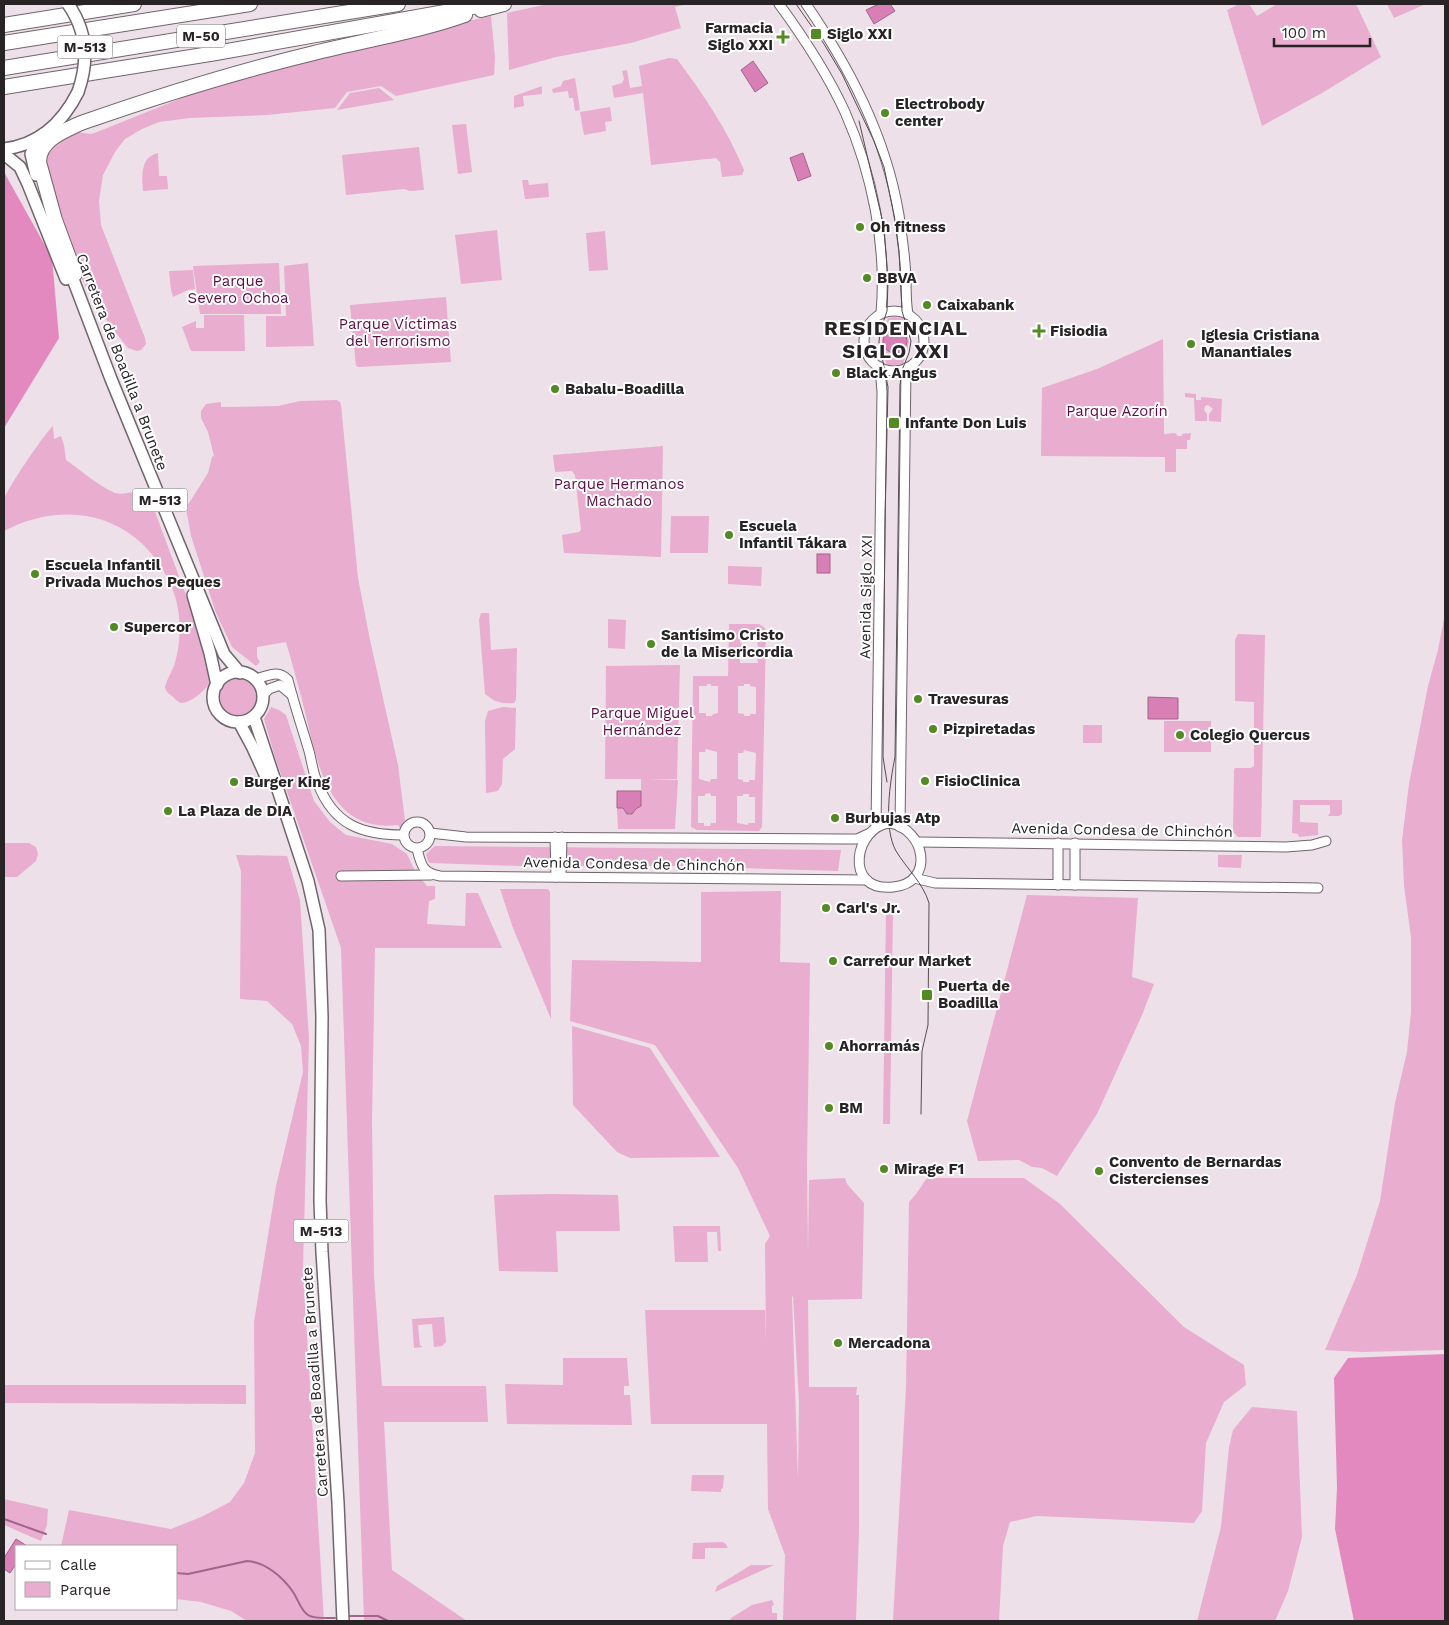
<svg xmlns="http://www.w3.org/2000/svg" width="1449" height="1625" font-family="'Work Sans',sans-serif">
<rect width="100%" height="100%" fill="#eee0e8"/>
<!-- green -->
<g fill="#e8adcf" fill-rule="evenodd">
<path d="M548,4h140l-13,3 6,21 -50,15 -75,14 -47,13 -2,-57z"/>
<path d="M1239,4h10l8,12 20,-12h79l25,53 -59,36 -60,33 -35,-116z"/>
<path d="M1387,4h39l-32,14z"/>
<path d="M491,16l4,41 -1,18 -98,21 -15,-10 -34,6 -12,16 -68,7 -77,3 -31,4 -17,7 -17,10 -10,13 -12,23 -4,26 2,24 44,113 1,6 -5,6 -4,1 -9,-3 -17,-21 -21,-32 -22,-43 -26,-100 27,-21 22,3 6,-2 147,-59 151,-36z"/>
<path d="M669,58l8,1c26,35 50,70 67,111l-2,5 -20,2 -2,-15 -4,-4 -65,7 -8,-72 -29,5 -2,-12 10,-3 2,-4 -2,-8 5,-1 3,18 12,-2 -3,-20z"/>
<path d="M575,78l5,32 -5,1 -2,-13h-4l-1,-7 -15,2 -1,-4 9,-3 2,-5z"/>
<path d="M542,86v8l-19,2 1,10 -10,2v-12z"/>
<path d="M379,88l15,12 -57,10 13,-17z"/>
<path d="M610,107l2,14 -7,1 1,9 -22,4 -4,-23z"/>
<path d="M466,124l6,48 -14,2 -6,-49z"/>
<path d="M419,147l5,43 -14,1 -6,-2 -58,6 -4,-40z"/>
<path d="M158,153l1,23h8l1,13 -25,2c-1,-15 -3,-34 15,-38z"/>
<path d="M522,180h6l1,5 19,-2 1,14 -24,2z"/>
<path d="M497,230l5,50 -41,4 -6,-49z"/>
<path d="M605,231l3,39 -19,1 -3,-38z"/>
<path d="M279,263l2,51h-81l-7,-48z"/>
<path d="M308,263l6,83 -48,1v-31h20l-2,-50z"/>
<path d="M193,270l2,19 -7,1 -15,7 -2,-7 -2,-19z"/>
<path d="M446,297l5,65 -92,5 -3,-1 -6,-61z"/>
<path d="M204,315h40l1,36h-54l-9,-24 14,-6v7h8z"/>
<path d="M893,317l10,1 6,24 -6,23h-16c-7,-20 -6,-27 1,-47zM897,329c21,8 3,35 -12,19z"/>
<path d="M1163,339l1,95 11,-1 3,3h4v-2l9,-1 -1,7h-3v9h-11v23h-11v-15l-124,-1 1,-68 55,-19z"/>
<path d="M1185,393l11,1v6h5v-3l21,2 -1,23 -12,-1v-7l4,-5 -5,-4 -3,1 -1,4 3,4v7h-12l-1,-23 -9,-1z"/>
<path d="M337,400l3,2 1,3 17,173 12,62 28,125 7,56 -5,7 -2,-3c-68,8 -80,-59 -92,-109 -6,-25 -13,-50 -20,-74l-29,5v10l3,5 -4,4 -24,-19 -16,-34 -25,-77 -5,-28 22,-35 4,-16 2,-1 -6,-24 -7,-14v-7l5,-7 15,-2v5l57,-1 22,-5z"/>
<path d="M53,426l1,13 7,-3 3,9 2,15c16,11 31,25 49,33 9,3 20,-4 28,0 6,3 8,10 11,16l49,132c3,12 8,27 7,39 -1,8 -20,24 -29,23 -3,-1 -7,-5 -9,-7 -4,-3 -6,-4 -7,-9 2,-8 6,-14 9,-21 6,-19 7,-38 4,-57 -2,-14 -9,-30 -17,-42 -35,-56 -101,-66 -157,-36 0,-10 -2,-22 0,-31 2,-10 41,-67 49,-74z"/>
<path d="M663,446l-2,111 -97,-4 -2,-18 17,-3 2,-2 -6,-55 -3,-4 -17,1 -2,-17z"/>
<path d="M671,516h38l-1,37h-38z"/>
<path d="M728,566l34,1 -1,19 -33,-2z"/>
<path d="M481,613h8l2,37 26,-2 -1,52 -2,3c-13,1 -19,-1 -29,-9l-6,-74z"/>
<path d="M1445,614v736l-82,2 -38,-2 32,-75 23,-74 15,-98 12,-51 4,-40v-75l-7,-51 -2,-46 7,-56 19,-98 10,-36z"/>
<path d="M608,619l18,1 -1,29 -17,-1z"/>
<path d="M729,624h30l6,4 1,4 -4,195 -3,4 -62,-1 -6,-3 2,-151h35zM741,638h17v4l-1,1 2,6 -2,9 1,5h-18v-6h2l-2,-5 2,-9h-2zM707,684h4v2h7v27l-5,1 -1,2h-6v-3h-7v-27h8zM744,684h6v2l6,1v27h-6v2h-6v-2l-6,-1v-27h6zM706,749l11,3v27h-6l-1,3 -11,-3v-27h6zM744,750l12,3 -1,27h-6v2h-6v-2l-5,-1v-26h5zM710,793l1,3h5v27h-5l-1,3h-6v-3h-6v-27h7v-2zM743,794h6v3h6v26h-7v2l-11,-2v-27h6z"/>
<path d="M1238,634l27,1 -4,202h-23l-5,-5 1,-62 1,-2h16l3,-2v-64l-19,-1v-61z"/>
<path d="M680,665l-3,114h-32l33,1 -3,49h-57l-1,-21h6l5,6 2,1 11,-9v-27h-36l1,-113z"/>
<circle cx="238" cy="697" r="18"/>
<path d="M271,707l8,3 7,5 28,86 16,21 16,13 46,9 15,10 8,17 12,15h8v13l-6,2 -2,23 38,2 1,-33h12l24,55h-127l-3,173 2,155 8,110h104l2,36h-104l8,148 75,51h-103l-23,-673 -66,-191 -11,-38z"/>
<path d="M503,707l13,1 -1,41 -12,10 -1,25 -4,7 -12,2 -1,-72 3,-10z"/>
<rect x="1164" y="721" width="47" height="31"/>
<rect x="1083" y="725" width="19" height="18"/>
<path d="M1293,800h49v14l-3,2h-11l2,-3v-8h-30v17l18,1v12l-19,2 -1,-3 -6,-1z"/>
<path d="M4,843h25l7,4 2,7 -2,7 -19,16h-13z"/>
<path d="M435,846l406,4 -3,21 -161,-5h-157l-90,-3 -2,-2 -2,-7z"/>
<path d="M236,855l51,1 13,44 9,138 -6,231 21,352h-77l-16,-10 -30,-9 -25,-3v-53h-115l8,-36 102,19 30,-12 29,-15 14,-19 11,-30 -1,-131 22,-136 27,-114 -2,-26 -9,-22 -25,-23 -27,-2 1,-128z"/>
<path d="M1218,855h24l-1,13 -23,-1z"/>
<path d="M500,889h48l2,3 1,127 -38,-91z"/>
<path d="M781,891l-1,71 30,1 -3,205 1,84 1,-72 36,-2 2,6 17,19 -2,96 -54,1 1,87h48l-1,8h3v136l-3,90h-73l2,-66 -17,-46 -1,-85h-116l-6,-114h120l1,33 -1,-99 5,-8 -32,-68 -83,-123 -85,-24 2,-61 129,2v-70zM793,1296l6,106 -1,78 -6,-183z"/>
<path d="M1027,895l111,3 -6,79 22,7 -12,31 -45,99 -40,62 -15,-8 -10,-1 -13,-7 -41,1 -11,-40z"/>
<path d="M886,908h7l-3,216h-7z"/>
<path d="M572,1026l78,22 70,109 -90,1 -13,-6 -44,-47z"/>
<path d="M927,1178h97l36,26 124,123 60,38 2,20 -22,17 -18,41 -4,68 -8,12 -157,-7 -27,6 -7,24 -4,75h-106l13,-233 3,-186 7,-8z"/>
<path d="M553,1194l65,1 2,36h-64l2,41 -59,-1 -5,-76z"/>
<path d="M673,1226h47l1,25h-3l-1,-19h-10l1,30h-33z"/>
<path d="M444,1317l2,25 -4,4 -8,1 -2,-23 -14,1 2,21h2v1l-8,1 -2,-29z"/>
<path d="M563,1358h64l2,28h-5v9h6l2,30 -125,-1 -2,-40 58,1z"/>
<path d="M4,1385h242v19l-242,-1z"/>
<path d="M1252,1407l45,4 5,126 -14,54 -13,30h-78l24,-94 8,-80 4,-17z"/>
<path d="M692,1475h32l-1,13 -2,1v3l-30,-1z"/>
<path d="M4,1499l44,10 -1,16 -6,16 -37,-16z"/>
<path d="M722,1542l3,1 3,5h-23v11h-13l1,-16z"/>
<path d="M751,1565h23l-59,27 2,-6z"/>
<path d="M772,1600l2,5 -2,1v7h5v8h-47l1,-3 21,-13z"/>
</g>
<!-- forest -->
<g fill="#e389c0">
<path d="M4,172l48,86 7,80 -55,90z"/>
<path d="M1445,1354v267h-91l-19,-92 2,-41 -3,-110 14,-20z"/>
</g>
<!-- water -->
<g fill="#d87fb6" stroke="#a3638a">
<path d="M879,4h11l5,7 -21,13 -8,-14z"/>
<path d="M753,61l15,22 -13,9 -14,-22z"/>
<path d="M803,153l8,23 -13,5 -8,-23z"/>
<circle cx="895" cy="341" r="12"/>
<rect x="817" y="554" width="13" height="19"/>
<path d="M1148,697l30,1v21h-30z"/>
<path d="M617,791h24v15l-5,3 -4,5h-5l-4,-6h-6z"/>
<path d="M16,1539l11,7h-11v18l-6,9 -6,-4v-11z"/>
</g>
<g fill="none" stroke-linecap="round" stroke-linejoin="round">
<!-- stream -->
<g stroke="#a3638a" stroke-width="2">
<path d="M4,1519l42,15"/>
<path d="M176,1573l12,1 59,-13c18,1 36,16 46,31 5,7 8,19 15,23 6,4 19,3 27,3"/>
<path d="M350,1616h28l10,5"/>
</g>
<defs>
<g id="minor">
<path d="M779,4c25,34 48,69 66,108 27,61 42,134 36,201"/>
<path d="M806,4c44,64 80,133 93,211 2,16 5,33 6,49 2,17 0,33 3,50"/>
<circle cx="894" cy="341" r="30"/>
<path d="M256,679c12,-3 22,-10 32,1 6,24 14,47 21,71 3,11 4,23 9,33 16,41 44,51 85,51"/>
<path d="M263,695l6,-6 11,-4 12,10"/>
<circle cx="417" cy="835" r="13"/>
<path d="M890,823c35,6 46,60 3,64 -51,5 -38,-61 -3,-64z"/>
<path d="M876,826l6,-434 -2,-25"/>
<path d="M900,827l6,-459"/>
<path d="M430,833l36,4 377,2h14l13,-6"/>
<path d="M555,837l1,40"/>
<path d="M917,842l369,5 26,-2 14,-4"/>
<path d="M1058,843v42"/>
<path d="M417,849c4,15 5,24 23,27l427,4"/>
<path d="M561,874l1,-37"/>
<path d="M341,876l90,-1"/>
<path d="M914,878l21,5 383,5"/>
<path d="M1075,885v-42"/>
</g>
<g id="major">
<path d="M4,149c35,-4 59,-27 74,-57"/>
<path d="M4,154l16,13 8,17 38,95"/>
<path d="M36,175l-5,-21 7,-16"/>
<path d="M68,266l43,113 113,275 16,19"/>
<path d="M193,595l17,58 7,32"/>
<circle cx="238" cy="697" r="25"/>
<path d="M254,717l54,164 11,49 3,87 -2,184 2,51 16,251 5,118"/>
<path d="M239,722l14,26 15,33"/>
</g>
<g id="highway">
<path d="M481,10l23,-6"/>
<path d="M4,25l130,-21"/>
<path d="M4,43l246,-39"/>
<path d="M4,68l394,-64"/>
<path d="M4,87l212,-34 273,-49"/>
<path d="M75,274l-20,-54 -16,-58c0,-22 25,-31 42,-39 77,-27 154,-51 233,-70 51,-13 103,-21 151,-38"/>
</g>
</defs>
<!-- minor casing -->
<use href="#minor" stroke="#71656c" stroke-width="11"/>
<!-- major casing -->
<use href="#major" stroke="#71656c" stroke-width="14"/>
<!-- highway casing -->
<use href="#highway" stroke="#71656c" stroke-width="16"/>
<!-- minor -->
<use href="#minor" stroke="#fff" stroke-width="9"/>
<!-- major -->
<use href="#major" stroke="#fff" stroke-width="11"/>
<!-- highway -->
<use href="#highway" stroke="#fff" stroke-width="14"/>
<!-- tram -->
<g stroke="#544d50" stroke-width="1">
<path d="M796,4l28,40 18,30 32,67 10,26 11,53 4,31 3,60 9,30 -2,12 -7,17 -2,15 -5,372c-5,25 -12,71 1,94 11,18 27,32 33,52l-1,122 -6,26 -1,63"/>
<path d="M859,121l25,106 4,54 -1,30 -7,21 -1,10 9,45 -3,130 -2,240 4,25"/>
</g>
<defs>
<path id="major-bridge" d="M68,4c19,27 21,57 10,88"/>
</defs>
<!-- major-bridge casing -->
<use href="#major-bridge" stroke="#71656c" stroke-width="14" stroke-linecap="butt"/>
<!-- major-bridge -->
<use href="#major-bridge" stroke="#fff" stroke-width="11"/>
</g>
<!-- markers -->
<g fill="#548a23" stroke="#fff" stroke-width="2">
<rect x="810" y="28" width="12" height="12" rx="2.5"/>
<path d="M780.5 29.5h5v5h5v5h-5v5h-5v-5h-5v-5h5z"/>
<circle cx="885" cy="113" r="5"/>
<circle cx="860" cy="227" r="5"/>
<circle cx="867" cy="278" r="5"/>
<circle cx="927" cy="305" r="5"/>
<path d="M1036.5 323.5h5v5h5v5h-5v5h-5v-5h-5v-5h5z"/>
<circle cx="1191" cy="344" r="5"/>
<circle cx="836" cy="373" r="5"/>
<circle cx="555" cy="389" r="5"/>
<rect x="888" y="417" width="12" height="12" rx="2.5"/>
<circle cx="729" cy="535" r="5"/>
<circle cx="35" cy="574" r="5"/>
<circle cx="114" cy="627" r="5"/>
<circle cx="651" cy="644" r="5"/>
<circle cx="918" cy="699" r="5"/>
<circle cx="933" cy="729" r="5"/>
<circle cx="1180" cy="735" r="5"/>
<circle cx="925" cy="781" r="5"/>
<circle cx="234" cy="782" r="5"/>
<circle cx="168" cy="811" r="5"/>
<circle cx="835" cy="818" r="5"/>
<circle cx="826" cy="908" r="5"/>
<circle cx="833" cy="961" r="5"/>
<rect x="921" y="989" width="12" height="12" rx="2.5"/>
<circle cx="829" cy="1046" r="5"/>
<circle cx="829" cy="1108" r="5"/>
<circle cx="884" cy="1169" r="5"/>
<circle cx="1099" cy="1171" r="5"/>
<circle cx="838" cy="1343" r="5"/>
</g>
<g text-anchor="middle" stroke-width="4" stroke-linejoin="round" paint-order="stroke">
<!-- shield labels -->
<g fill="#fff" stroke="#686566" stroke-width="1">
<rect x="177" y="24.5" width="48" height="23" rx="4"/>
<rect x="57.5" y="35.5" width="55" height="23" rx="4"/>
<rect x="132.5" y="488.5" width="55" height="23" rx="4"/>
<rect x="293.5" y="1219.5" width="55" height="23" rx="4"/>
</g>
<g font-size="14" font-weight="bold" fill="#282325">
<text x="201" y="41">M-50</text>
<text x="85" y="52">M-513</text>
<text x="160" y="505">M-513</text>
<text x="321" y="1236">M-513</text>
</g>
<!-- poi labels -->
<g font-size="15" font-weight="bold" fill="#282325" stroke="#fff" text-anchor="start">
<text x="773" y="33" text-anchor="end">Farmacia<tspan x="773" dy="17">Siglo XXI</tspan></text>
<text x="827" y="39">Siglo XXI</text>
<text x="895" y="109">Electrobody<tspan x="895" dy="17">center</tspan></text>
<text x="870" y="232">Oh fitness</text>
<text x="877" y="283">BBVA</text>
<text x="937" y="310">Caixabank</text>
<text x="1050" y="336">Fisiodia</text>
<text x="1201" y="340">Iglesia Cristiana<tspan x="1201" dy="17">Manantiales</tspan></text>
<text x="846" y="378">Black Angus</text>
<text x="565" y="394">Babalu-Boadilla</text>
<text x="905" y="428">Infante Don Luis</text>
<text x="739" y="531">Escuela<tspan x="739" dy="17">Infantil Tákara</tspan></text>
<text x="45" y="570">Escuela Infantil<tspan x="45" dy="17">Privada Muchos Peques</tspan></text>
<text x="124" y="632">Supercor</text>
<text x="661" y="640">Santísimo Cristo<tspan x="661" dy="17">de la Misericordia</tspan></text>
<text x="928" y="704">Travesuras</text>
<text x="943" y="734">Pizpiretadas</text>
<text x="1190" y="740">Colegio Quercus</text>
<text x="935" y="786">FisioClinica</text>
<text x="244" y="787">Burger King</text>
<text x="178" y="816">La Plaza de DIA</text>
<text x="845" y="823">Burbujas Atp</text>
<text x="836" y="913">Carl's Jr.</text>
<text x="843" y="966">Carrefour Market</text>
<text x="938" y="991">Puerta de<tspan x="938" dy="17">Boadilla</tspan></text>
<text x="839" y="1051">Ahorramás</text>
<text x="839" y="1113">BM</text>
<text x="1109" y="1167">Convento de Bernardas<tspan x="1109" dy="17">Cistercienses</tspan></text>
<text x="894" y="1174">Mirage F1</text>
<text x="848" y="1348">Mercadona</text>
</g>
<!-- park labels -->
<g font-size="15" fill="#5c0b44" stroke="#fff">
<text x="238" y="286">Parque<tspan x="238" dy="17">Severo Ochoa</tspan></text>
<text x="398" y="329">Parque Víctimas<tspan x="398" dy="17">del Terrorismo</tspan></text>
<text x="1117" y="416">Parque Azorín</text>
<text x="619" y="489">Parque Hermanos<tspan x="619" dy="17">Machado</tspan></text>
<text x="642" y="718">Parque Miguel<tspan x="642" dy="17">Hernández</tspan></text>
</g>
<!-- street labels -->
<g font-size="15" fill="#282325" stroke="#fff">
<text transform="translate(122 362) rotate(69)" y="5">Carretera de Boadilla a Brunete</text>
<text transform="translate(866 597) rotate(-89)" y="5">Avenida Siglo XXI</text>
<text transform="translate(1122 830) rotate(1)" y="5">Avenida Condesa de Chinchón</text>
<text transform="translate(634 864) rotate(1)" y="5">Avenida Condesa de Chinchón</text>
<text transform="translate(315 1382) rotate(-94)" y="5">Carretera de Boadilla a Brunete</text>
</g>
<!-- district labels -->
<g font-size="20" font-weight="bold" letter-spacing="1" fill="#282325" stroke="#fff">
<text x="896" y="335">RESIDENCIAL<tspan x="896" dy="23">SIGLO XXI</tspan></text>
</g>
</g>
<!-- border -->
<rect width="1449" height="1625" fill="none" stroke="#282325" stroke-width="10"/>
<!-- legend -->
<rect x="15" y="1545" width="162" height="65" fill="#ffffff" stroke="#a9a7a8"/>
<rect x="25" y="1561" width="25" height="8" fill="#ffffff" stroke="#a9a7a8"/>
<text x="60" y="1570" font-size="15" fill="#282325">Calle</text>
<rect x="25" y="1582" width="25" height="15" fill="#e8adcf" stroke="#a9a7a8"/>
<text x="60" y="1595" font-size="15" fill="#282325">Parque</text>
<!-- scale -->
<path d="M1274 38v8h96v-8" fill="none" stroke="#282325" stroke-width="2.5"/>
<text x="1282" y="38" font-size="15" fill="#282325" stroke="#ffffff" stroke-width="4" paint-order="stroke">100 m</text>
</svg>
